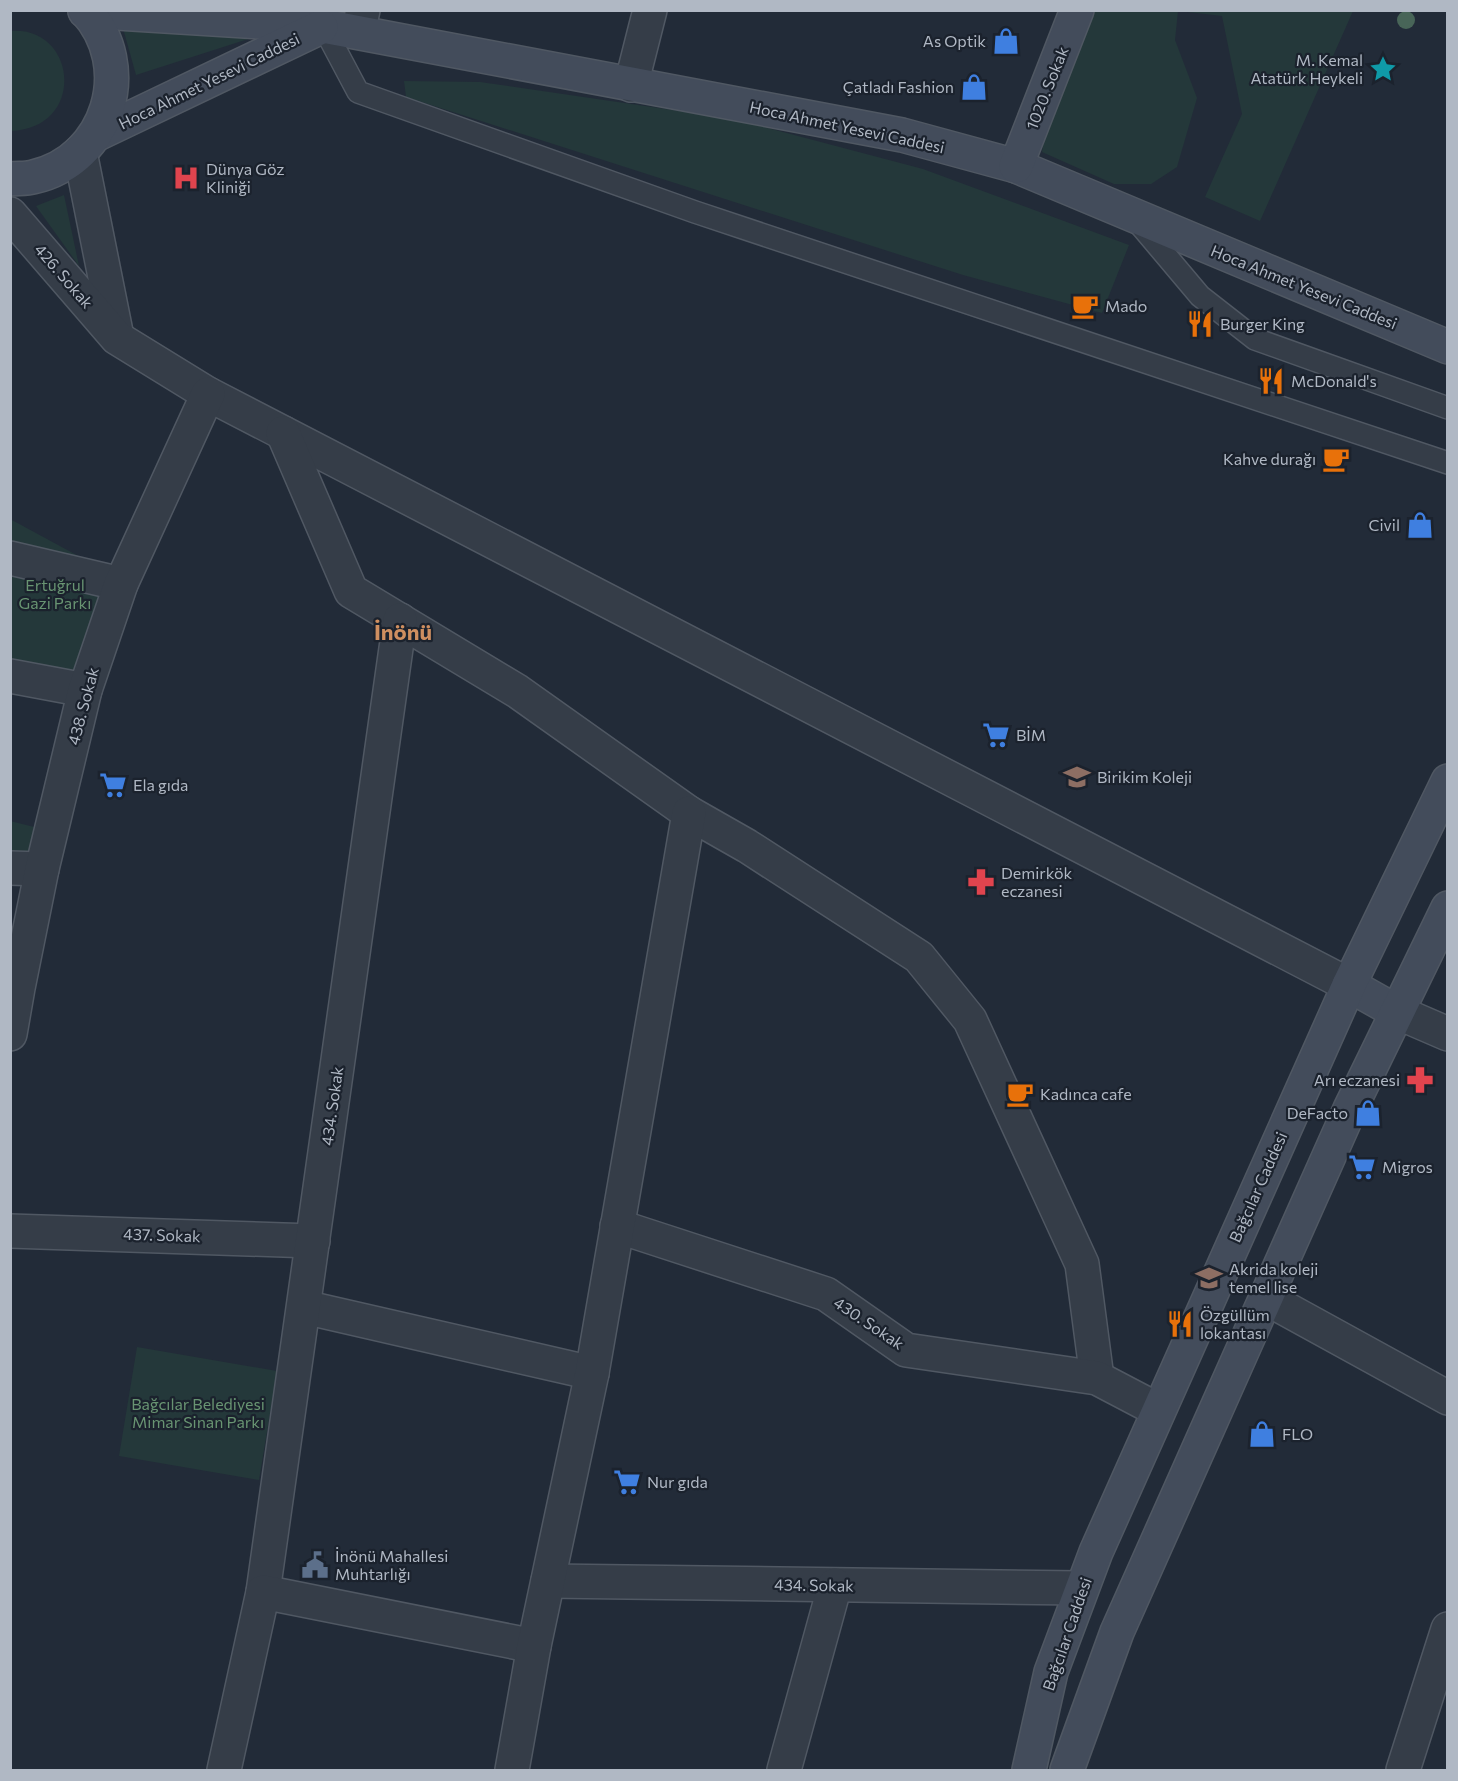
<svg xmlns="http://www.w3.org/2000/svg" width="1458" height="1781" font-family="Commissioner,sans-serif">
<rect width="100%" height="100%" fill="#222b38"/>
<!-- green -->
<g fill="#24383a">
<path d="M1094,11h84l-3,29 22,58 -20,69 -26,17h-37l-72,-32 5,-31z"/>
<path d="M1179,11h174l-93,210 -55,-24 37,-83 -20,-98z"/>
<path d="M121,21l152,10 -137,44z"/>
<path d="M11,31c66,-5 76,97 0,100z"/>
<path d="M404,81l76,1 254,37 189,50 206,76 -27,68 -139,-38 -557,-178z"/>
<path d="M64,195l15,71 -43,-60z"/>
<path d="M10,519l96,52 -32,131 -63,-13z"/>
<path d="M10,821l24,6 -4,33 -19,-1z"/>
<path d="M137,1347l140,24 -18,109 -140,-24z"/>
</g>
<g fill="none" stroke-linecap="round" stroke-linejoin="round">
<defs>
<g id="service">
<path d="M323,26l35,66 337,120 753,251"/>
<path d="M1136,220l64,76 55,43 193,69"/>
</g>
<g id="minor">
<path d="M358,32l5,-22"/>
<path d="M631,85l19,-75"/>
<path d="M80,152l37,185"/>
<path d="M10,214l107,124 91,56 1141,591"/>
<path d="M283,433l68,158 166,100 172,122 58,33 172,111 51,63 112,244 15,114"/>
<path d="M10,558l111,26"/>
<path d="M10,676l75,14"/>
<path d="M10,868l32,1"/>
<path d="M1397,1012l51,22"/>
<path d="M10,1034l8,-46 24,-119 43,-179 36,-106 87,-190"/>
<path d="M617,1226l209,68 80,56 191,28 61,32"/>
<path d="M10,1231l303,10"/>
<path d="M1266,1298l182,100"/>
<path d="M304,1307l288,66"/>
<path d="M548,1581l533,7"/>
<path d="M263,1592l137,-972"/>
<path d="M224,1770l39,-178 271,54"/>
<path d="M512,1770l22,-124 58,-273 97,-560"/>
<path d="M784,1770l51,-185"/>
<path d="M1403,1770l45,-141"/>
</g>
<g id="secondary">
<path d="M85,11l238,15 579,109 114,31 432,181"/>
<path d="M95,135l226,-108"/>
<path d="M1016,166l61,-156"/>
<path d="M10,179c8,-1 16,0 23,-2 76,-17 104,-111 52,-167"/>
<path d="M1349,985l48,27"/>
<path d="M1029,1770l22,-98 45,-120 253,-567 99,-204"/>
<path d="M1067,1770l50,-138 233,-523 98,-201"/>
</g>
</defs>
<!-- service casing -->
<use href="#service" stroke="#505863" stroke-width="24"/>
<!-- minor casing -->
<use href="#minor" stroke="#505863" stroke-width="36"/>
<!-- secondary casing -->
<use href="#secondary" stroke="#505863" stroke-width="36"/>
<!-- service -->
<use href="#service" stroke="#353d48" stroke-width="21"/>
<!-- minor -->
<use href="#minor" stroke="#353d48" stroke-width="33"/>
<!-- secondary -->
<use href="#secondary" stroke="#434c5b" stroke-width="33"/>
</g>
<!-- trees -->
<circle fill="#486558" cx="1406" cy="20" r="9"/>
<!-- icons -->
<defs>
<symbol id="shop-bare" viewBox="-9 -9 18 18"><path d="M-5-2.5h2.3a2.7 3.5 0 0 1 5.4 0H5L5.5 6h-11ZM-1.5-2.5h3a1.5 2.3 0 0 0-3 0Z" fill="#3f7fe0" stroke="#1b222d" stroke-width="2.5" paint-order="stroke"/></symbol>
<symbol id="sight-bare" viewBox="-9 -9 18 18"><path d="M0-6L1.8-2.2L6-1.7L2.9 1.2L3.7 5.4L0 3.3L-3.7 5.4L-2.9 1.2L-6-1.7L-1.8-2.2Z" fill="#0f9aa8" stroke="#1b222d" stroke-width="2.5" paint-order="stroke"/></symbol>
<symbol id="hospital-bare" viewBox="-9 -9 18 18"><path d="M-5-5h3v3.5h4V-5h3V5h-3V1.5h-4V5h-3Z" fill="#e0444e" stroke="#1b222d" stroke-width="2.5" paint-order="stroke"/></symbol>
<symbol id="cafe-bare" viewBox="-9 -9 18 18"><path d="M-5.5-4.5H6V0H3Q3 3.5 0 3.5H-2.5Q-5.5 3.5-5.5 0ZM3-3.2v2h1.7v-2ZM-6 4.5H4V6H-6Z" fill="#e8710a" stroke="#1b222d" stroke-width="2.5" paint-order="stroke"/></symbol>
<symbol id="restaurant-bare" viewBox="-9 -9 18 18"><path d="M-5-6h1v4h1v-4h1v4h1v-4h1v5L-1.5 .5V6h-2V.5L-5-1ZM5-6V6H3V1.5H1.5Q1.5-4 5-6Z" fill="#e8710a" stroke="#1b222d" stroke-width="2.5" paint-order="stroke"/></symbol>
<symbol id="supermarket-bare" viewBox="-9 -9 18 18"><path d="M-6-5.5h2.5l.6 2H6L4.5 2H-2.5L-4.4-4H-6ZM-1.5 3.2a1.3 1.3 0 1 0 .1 0ZM3 3.2a1.3 1.3 0 1 0 .1 0Z" fill="#3f7fe0" stroke="#1b222d" stroke-width="2.5" paint-order="stroke"/></symbol>
<symbol id="school-bare" viewBox="-9 -9 18 18"><path d="M0-5L7-2L0 1L-7-2ZM-4 1L0 2.5L4 1V4Q0 6-4 4Z" fill="#8d6e63" stroke="#1b222d" stroke-width="2.5" paint-order="stroke"/></symbol>
<symbol id="pharmacy-bare" viewBox="-9 -9 18 18"><path d="M-2-6h4v4h4v4h-4v4h-4v-4h-4v-4h4Z" fill="#e0444e" stroke="#1b222d" stroke-width="2.5" paint-order="stroke"/></symbol>
<symbol id="civic-bare" viewBox="-9 -9 18 18"><path d="M-.6-6.5H3V-4.5H.6V-3L4-1V1h2V6H-6V1h2V-1L-.6-3ZM-1.2 2.5V6h2.4V2.5Z" fill="#5c6f8a" stroke="#1b222d" stroke-width="2.5" paint-order="stroke"/></symbol>
</defs>
<g fill-rule="evenodd">
<use href="#shop-bare" x="987" y="22" width="38" height="38"/>
<use href="#sight-bare" x="1364" y="50" width="38" height="38"/>
<use href="#shop-bare" x="955" y="68" width="38" height="38"/>
<use href="#hospital-bare" x="167" y="159" width="38" height="38"/>
<use href="#cafe-bare" x="1066" y="287" width="38" height="38"/>
<use href="#restaurant-bare" x="1181" y="305" width="38" height="38"/>
<use href="#restaurant-bare" x="1252" y="362" width="38" height="38"/>
<use href="#cafe-bare" x="1317" y="440" width="38" height="38"/>
<use href="#shop-bare" x="1401" y="506" width="38" height="38"/>
<use href="#supermarket-bare" x="977" y="716" width="38" height="38"/>
<use href="#school-bare" x="1058" y="758" width="38" height="38"/>
<use href="#supermarket-bare" x="94" y="766" width="38" height="38"/>
<use href="#pharmacy-bare" x="962" y="863" width="38" height="38"/>
<use href="#pharmacy-bare" x="1401" y="1061" width="38" height="38"/>
<use href="#cafe-bare" x="1001" y="1075" width="38" height="38"/>
<use href="#shop-bare" x="1349" y="1094" width="38" height="38"/>
<use href="#supermarket-bare" x="1343" y="1148" width="38" height="38"/>
<use href="#school-bare" x="1190" y="1259" width="38" height="38"/>
<use href="#restaurant-bare" x="1161" y="1305" width="38" height="38"/>
<use href="#shop-bare" x="1243" y="1415" width="38" height="38"/>
<use href="#supermarket-bare" x="608" y="1463" width="38" height="38"/>
<use href="#civic-bare" x="296" y="1546" width="38" height="38"/>
</g>
<g text-anchor="middle" stroke-width="4.5" stroke-linejoin="round" paint-order="stroke">
<!-- poi labels -->
<g font-size="16" fill="#b0b8c4" stroke="#1b222d" text-anchor="start">
<text x="986" y="47" text-anchor="end">As Optik</text>
<text x="1363" y="66" text-anchor="end">M. Kemal<tspan x="1363" dy="18">Atatürk Heykeli</tspan></text>
<text x="954" y="93" text-anchor="end">Çatladı Fashion</text>
<text x="206" y="175">Dünya Göz<tspan x="206" dy="18">Kliniği</tspan></text>
<text x="1105" y="312">Mado</text>
<text x="1220" y="330">Burger King</text>
<text x="1291" y="387">McDonald's</text>
<text x="1316" y="465" text-anchor="end">Kahve durağı</text>
<text x="1400" y="531" text-anchor="end">Civil</text>
<text x="1016" y="741">BİM</text>
<text x="1097" y="783">Birikim Koleji</text>
<text x="133" y="791">Ela gıda</text>
<text x="1001" y="879">Demirkök<tspan x="1001" dy="18">eczanesi</tspan></text>
<text x="1400" y="1086" text-anchor="end">Arı eczanesi</text>
<text x="1040" y="1100">Kadınca cafe</text>
<text x="1348" y="1119" text-anchor="end">DeFacto</text>
<text x="1382" y="1173">Migros</text>
<text x="1229" y="1275">Akrida koleji<tspan x="1229" dy="18">temel lise</tspan></text>
<text x="1200" y="1321">Özgüllüm<tspan x="1200" dy="18">lokantası</tspan></text>
<text x="1282" y="1440">FLO</text>
<text x="647" y="1488">Nur gıda</text>
<text x="335" y="1562">İnönü Mahallesi<tspan x="335" dy="18">Muhtarlığı</tspan></text>
</g>
<!-- street labels -->
<g font-size="16" fill="#b0b8c4" stroke="#1b222d">
<text transform="translate(209 81) rotate(-26)" y="6">Hoca Ahmet Yesevi Caddesi</text>
<text transform="translate(1047 88) rotate(-68)" y="6">1020. Sokak</text>
<text transform="translate(847 127) rotate(12)" y="6">Hoca Ahmet Yesevi Caddesi</text>
<text transform="translate(64 276) rotate(49)" y="6">426. Sokak</text>
<text transform="translate(1304 287) rotate(22)" y="6">Hoca Ahmet Yesevi Caddesi</text>
<text transform="translate(83 706) rotate(-75)" y="6">438. Sokak</text>
<text transform="translate(332 1106) rotate(-82)" y="6">434. Sokak</text>
<text transform="translate(1258 1187) rotate(-66)" y="6">Bağcılar Caddesi</text>
<text transform="translate(162 1235) rotate(2)" y="6">437. Sokak</text>
<text transform="translate(869 1323) rotate(34)" y="6">430. Sokak</text>
<text transform="translate(814 1585) rotate(1)" y="6">434. Sokak</text>
<text transform="translate(1067 1634) rotate(-71)" y="6">Bağcılar Caddesi</text>
</g>
<!-- park labels -->
<g font-size="16" fill="#689472" stroke="#1b222d">
<text x="55" y="591">Ertuğrul<tspan x="55" dy="18">Gazi Parkı</tspan></text>
<text x="198" y="1410">Bağcılar Belediyesi<tspan x="198" dy="18">Mimar Sinan Parkı</tspan></text>
</g>
<!-- district labels -->
<g font-size="22" font-weight="bold" fill="#cf8f60" stroke="#1b222d">
<text x="403" y="640">İnönü</text>
</g>
</g>
<!-- border -->
<rect width="1458" height="1781" fill="none" stroke="#b0b8c4" stroke-width="24"/>
</svg>
